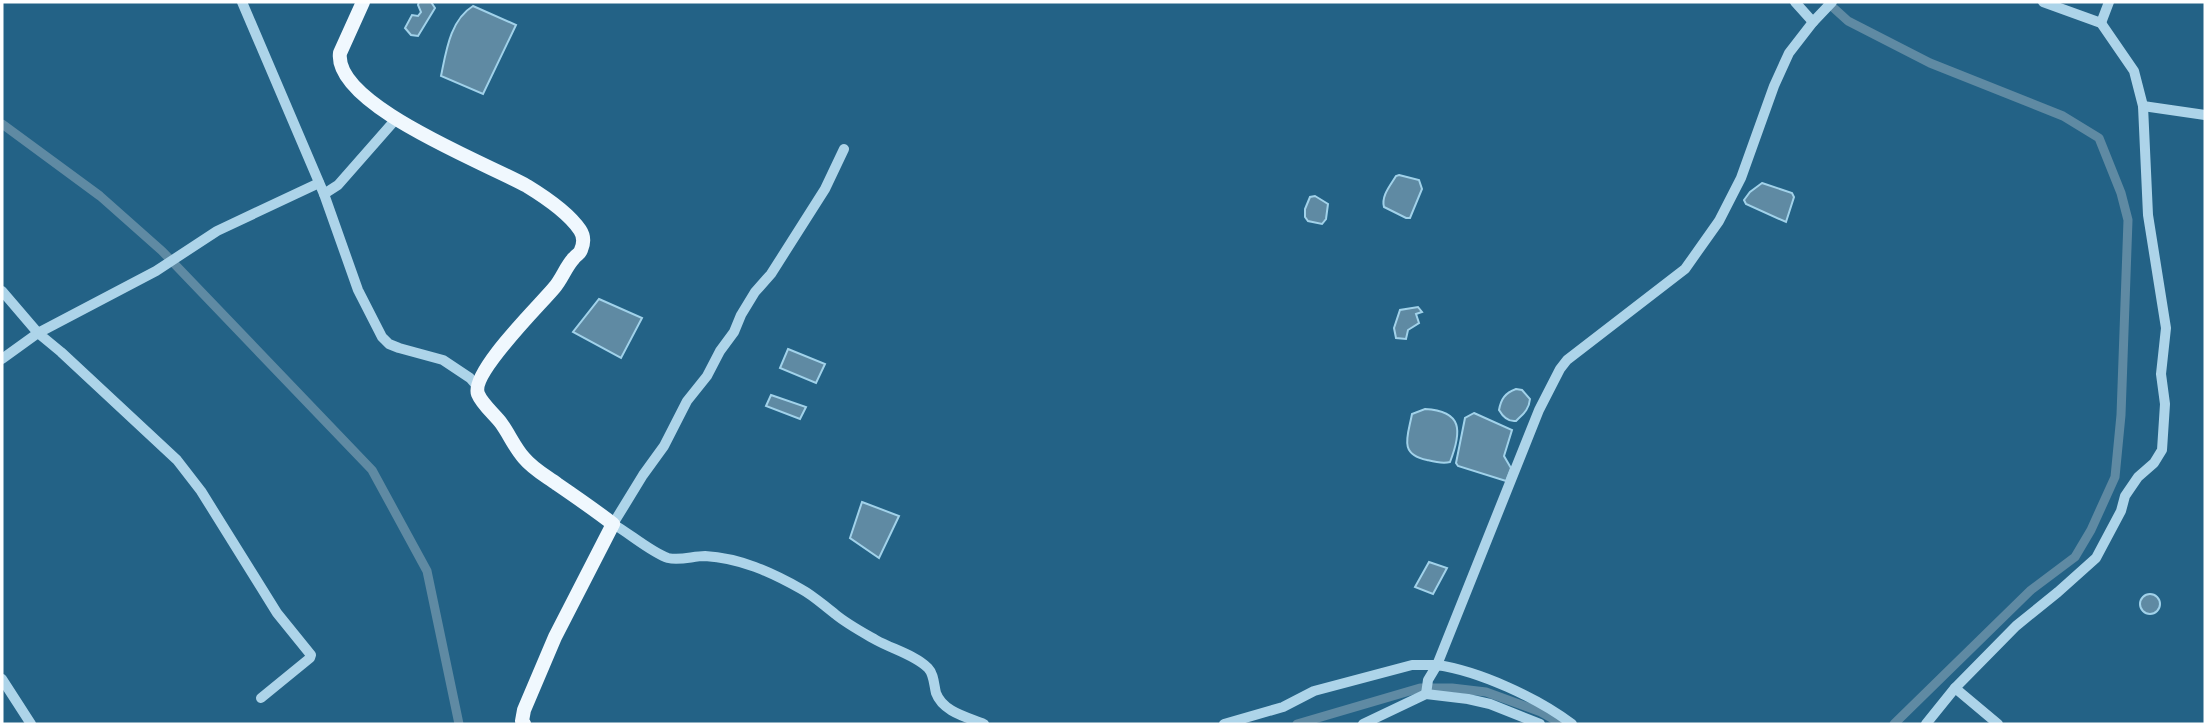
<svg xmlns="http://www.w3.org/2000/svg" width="2207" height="726" font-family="'Fira Sans',sans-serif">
<rect width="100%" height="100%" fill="#236286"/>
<!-- water -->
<g fill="#5f8aa3" stroke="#a1d2ea" stroke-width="2">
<path d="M419,2h12l4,6 -17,28 -7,-1 -6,-7 7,-13 6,1 3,-4 -3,-7z"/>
<path d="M473,6l43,19 -33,69 -42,-18c5,-24 9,-56 32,-70z"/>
<path d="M1399,175l20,5 3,9 -12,29h-4l-22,-11c-3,-11 6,-21 12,-31z"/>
<path d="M1762,183l30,10 2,4 -8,25 -40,-18 -2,-4 6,-8z"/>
<path d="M1315,196l13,8 -2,15 -4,5 -14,-3 -3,-4v-8l5,-12z"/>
<path d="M599,299l43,19 -21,40 -48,-26z"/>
<path d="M1418,307l4,5 -6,2 3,9 -11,7 -2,9 -10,-1 -2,-10 6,-18z"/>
<path d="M788,349l37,15 -9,19 -36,-15z"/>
<path d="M1516,389l6,1 8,9c-1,11 -7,15 -14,22 -8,1 -13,-4 -17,-11 2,-11 6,-17 17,-21z"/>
<path d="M771,395l35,12 -6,12 -34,-13z"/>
<path d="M1425,409c38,2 37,22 25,53 -8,2 -15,0 -23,-2 -29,-6 -19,-24 -15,-46z"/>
<path d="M1474,413l38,17 -8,26 7,12 -5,13 -48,-15 -2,-3 9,-45z"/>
<path d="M862,502l37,14 -20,42 -29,-20z"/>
<path d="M1429,562l18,6 -14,26 -18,-7z"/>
<circle cx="2150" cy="604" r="10"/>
</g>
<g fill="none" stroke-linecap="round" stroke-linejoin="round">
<!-- canal -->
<g stroke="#5f8aa3" stroke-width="9">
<path d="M1827,2l21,19 82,42 133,53 36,22 22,55 7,27 -7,195 -6,62 -24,53 -16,27 -44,33 -137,134"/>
<path d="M2,124l98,72 62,55 210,219 55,101 32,153"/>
<path d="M1297,724l123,-36h32l34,4 55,20 21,12"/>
</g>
<!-- minor -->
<g stroke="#add4e9" stroke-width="10">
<path d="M242,2l82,192 34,96 24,47 7,7 10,4 44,12 27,18 7,8"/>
<path d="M1795,2l18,20"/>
<path d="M2101,23l8,-21"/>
<path d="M2143,106l62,9"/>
<path d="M844,149l-19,40 -54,85 -16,18 -14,23 -7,17 -14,19 -13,25 -20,25 -23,45 -21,29 -30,49c16,9 39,29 55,34 12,3 25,-2 37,-2 35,2 66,16 96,33 13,7 22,16 34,25 12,10 27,18 41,26 16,9 39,15 52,28 6,6 6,17 8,25 7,19 31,24 48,31"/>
<path d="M324,194l14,-9 58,-66"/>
<path d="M2,291l36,42 -36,26"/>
<path d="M2,679l29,45"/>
<path d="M1955,688l43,36"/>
<path d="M1426,694l2,-14 9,-15c42,6 101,33 135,59"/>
<path d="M261,698l49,-40 1,-3 -34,-42 -76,-122 -24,-31 -116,-108 -23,-19 118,-62 61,-40 102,-48"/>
<path d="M1224,724l59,-17 31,-16 98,-26h25l102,-255 21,-41 7,-9 118,-91 34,-48 22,-43 33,-92 15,-33 24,-31 19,-20"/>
<path d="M1363,724l63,-30 42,5 22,5 50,20"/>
<path d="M1926,724l29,-36 61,-62 42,-34 38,-34 25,-47 4,-15 13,-19 16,-14 8,-13 3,-46 -4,-30 5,-46 -18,-113 -5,-109 -9,-35 -33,-48 -58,-21"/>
</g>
<!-- major -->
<path stroke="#f0f8fe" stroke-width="14" d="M363,2l-23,51c-7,52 148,111 187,133 18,11 41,26 53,44 4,6 4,13 1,20 -2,5 -3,3 -7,8 -8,8 -12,21 -20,30 -14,17 -84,85 -76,106 4,10 16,20 23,29 8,11 14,25 23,35 9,11 22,18 33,26 19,13 38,26 56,40l-58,113 -31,73 -2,11 2,3"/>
</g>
<!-- border -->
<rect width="2207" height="726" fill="none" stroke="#ffffff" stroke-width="7"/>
</svg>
